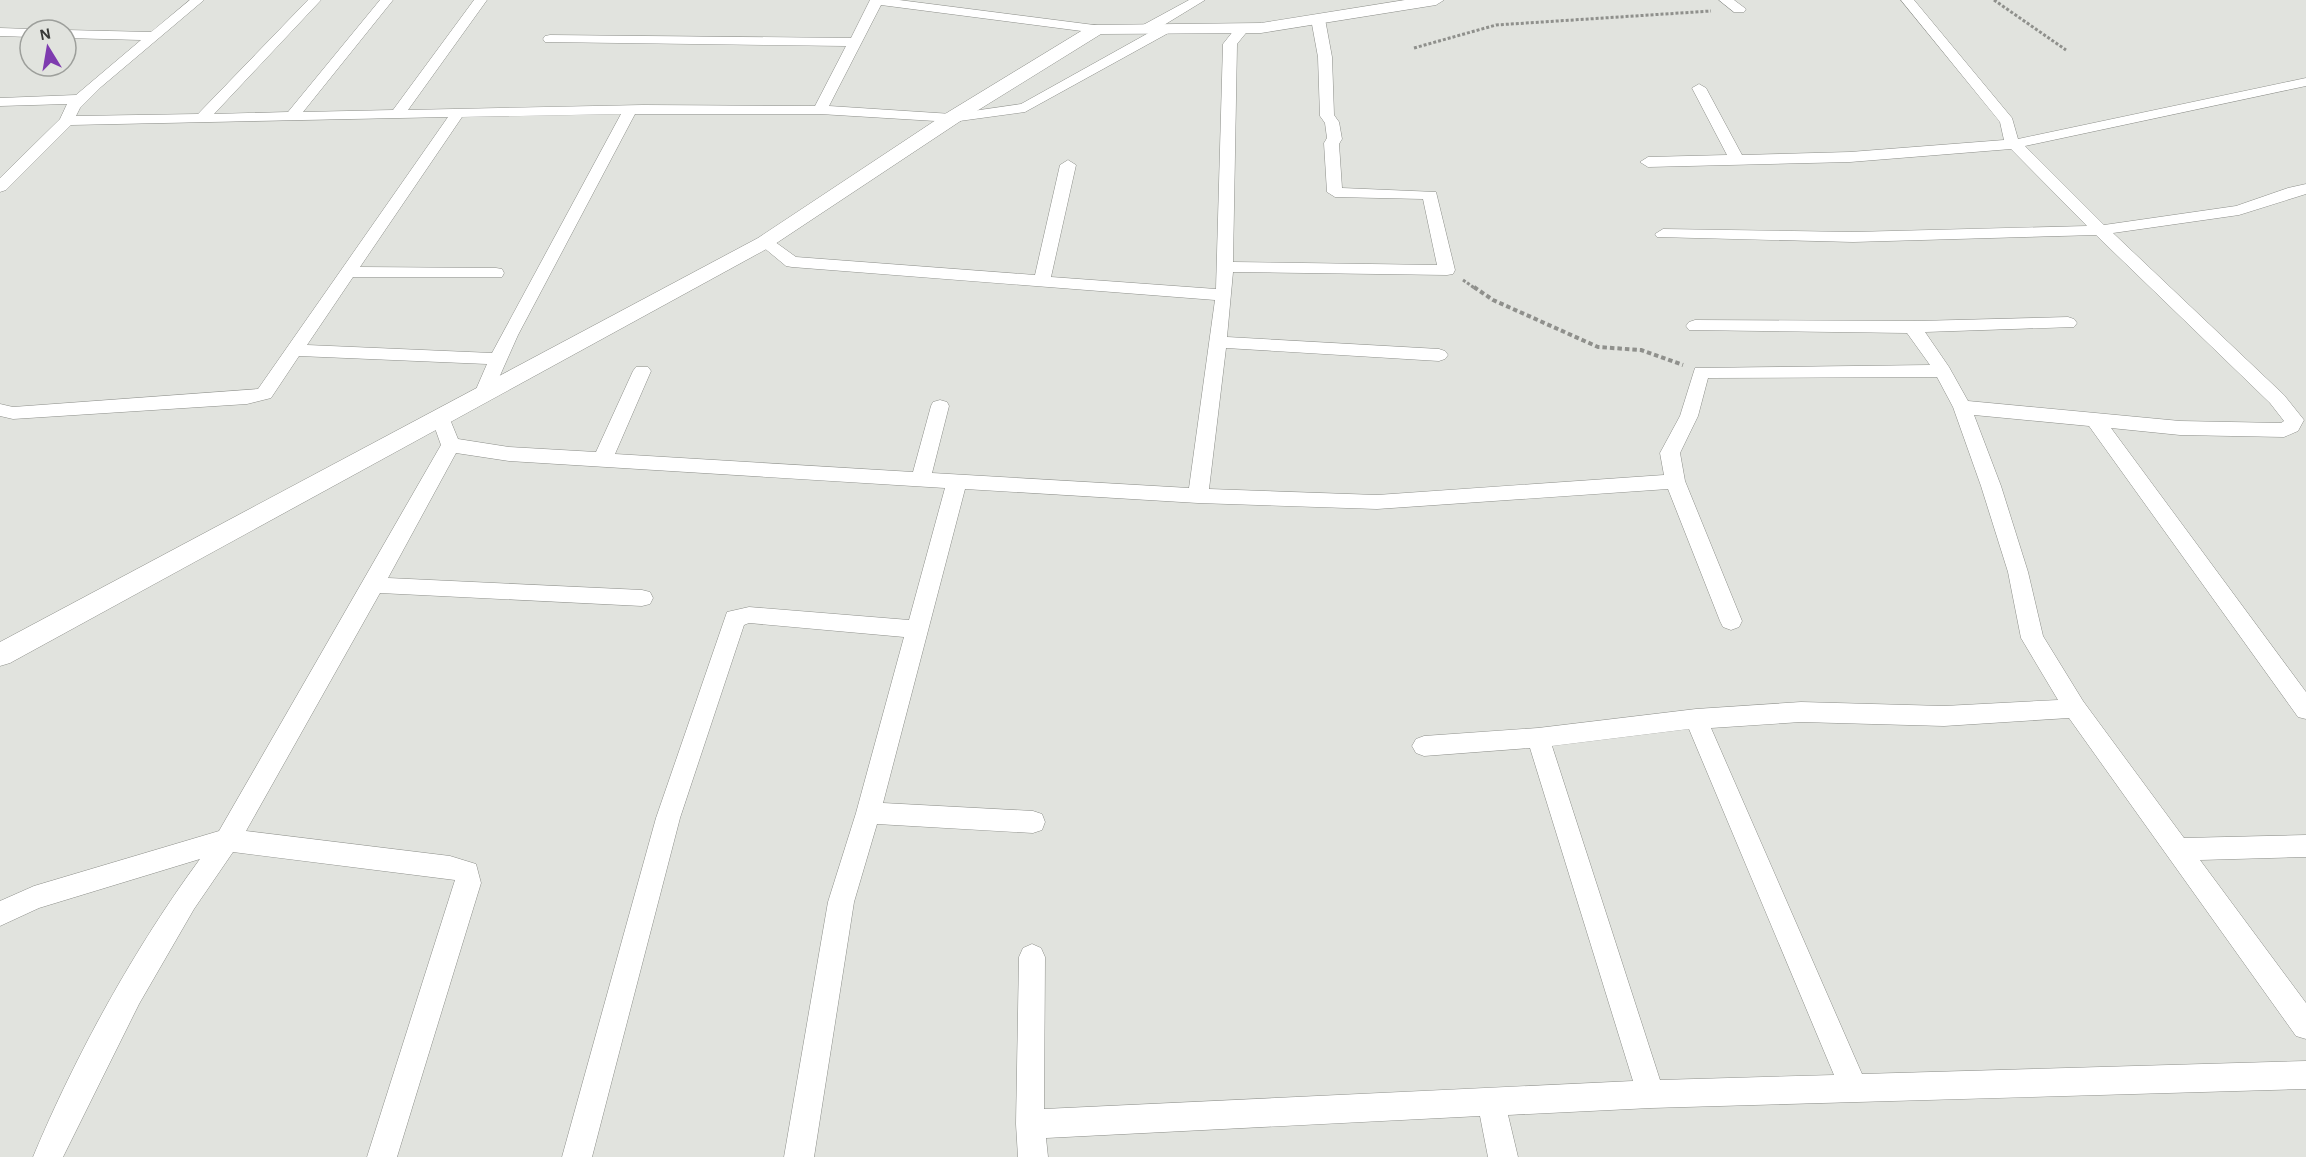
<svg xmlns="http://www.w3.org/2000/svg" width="2306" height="1157" font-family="'Alegreya Sans',sans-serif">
<rect width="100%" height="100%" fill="#e1e3de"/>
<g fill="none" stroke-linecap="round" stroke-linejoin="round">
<defs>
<g id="minor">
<path d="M190,0h14l-103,87 -21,21 -4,8 122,-2 110,-114h13l-107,114 74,-2 92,-112h13l-90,112 90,-2 81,-110h13l-79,110 235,-5 172,1 31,-60 -301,-4 -2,-3 2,-3 5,-1 301,3 19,-38h29l203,26 2,3 -2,3 -5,1 -216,-28 -52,101 123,8 69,-10 131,-73h-9l-2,-3 2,-3 46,-25h16l-41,25h8l2,3 -2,3 -147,81 -73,10 -132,-8h-185l-117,221 -28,63 -7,2 -7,-2 -2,-4 13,-30 -188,-8 -28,42 -24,6 -234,15 -13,-3v-12l13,3 245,-18 190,-272 -377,8 -65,65 -6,2v-14l60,-59 7,-15 -67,2v-8l76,-3 65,-55 -75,-2v-8l85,2zM621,114l-129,239 -185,-8 46,-68h149l2,-4 -2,-4 -6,-1 -136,-1 102,-150z"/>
<path d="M1719,0h15l12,9 -2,3h-10z"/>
<path d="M1901,0h13l98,118 6,21 288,-61v8l-281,60 79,79 132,-19 52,-18 18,-4v10l-67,21 -126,18 171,162 20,25 -6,11 -14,6 -104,-2 -69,-7 195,264v27l-8,-2 -209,-291 -115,-11 27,71 27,86 15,64 40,65 101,137 122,-3v22l-106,3 106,143v36l-10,-3 -227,-318 -125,8 -143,-4 -90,6 151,346 444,-13v28l-655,19 -143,7 10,42h-30l-8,-41 -434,22 2,19h-30l-2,-33 3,-167 4,-9 9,-4 9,4 4,9 -1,152 589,-28 -103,-333 -106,8 -8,-3 -4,-7 4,-7 8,-3 114,-8 158,-19 105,-7 143,4 114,-6 -37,-62 -13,-66 -27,-86 -28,-79 -16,-30 -229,1 -10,38 -18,37 5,28 57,140 -3,6 -8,3 -8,-3 -3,-6 -52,-132 -291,20 -179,-6 -233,-14 -82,314 150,8 9,3 3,8 -3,8 -9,3 -156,-9 -23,78 -40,255h-30l44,-255 28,-89 48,-176 -155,-14 -5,2 -64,193 -88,339h-30l94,-339 71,-206 22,-5 160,13 36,-132 -436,-27 -53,-8 -68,125 254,12 8,2 3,6 -3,6 -8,2 -262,-13 -134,238 204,25 26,8 5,19 -84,274h-30l88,-277 -222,-28 -39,57 -55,95 -76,153h-30c42,-101 102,-210 167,-298l-161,49 -39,18v-25l34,-15 185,-55 222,-386 -10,-28 2,-5 7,-1 7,1 11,27 51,8 87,5 37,-81 3,-4h12l3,4 -36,83 298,18 18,-66 2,-4 7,-2 7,2 2,4 -17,67 257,15 26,-188 -423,-33 -6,-1 -29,-24 2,-3h12l25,18 239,18 25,-110 8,-5 8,5 -25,112 165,12 7,-245 15,-19h10l2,3 -13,16 -4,218 204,3 -14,-66 -88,-2 -8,-5 -3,-49 3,-5 -2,-15 -5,-7 -2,-59 -7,-38 7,-4 7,4 7,38 2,58 5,7 3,17 -3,5 3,44 94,4 19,78 -2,4 -6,1 -214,-3 -6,65 212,12 6,2 3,4 -3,4 -6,2 -213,-13 -17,141 168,6 287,-20 -4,-22 20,-37 15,-48 235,-3 -23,-32 -218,-3 -3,-4 3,-4 6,-2 223,1 150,-4 6,2 3,4 -3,4 -149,5 24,35 19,34 212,20 101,2 3,-2 -14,-18 -174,-168 -243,7 -196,-5 -2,-3 8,-5 190,3 234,-6 -76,-77 -161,13 -202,5 -8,-5 8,-5 79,-2 -35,-67 7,-4 7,4 36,67 108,-3 154,-12 -4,-18zM1689,729l145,346 -174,5 -108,-334z"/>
<path d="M0,28l30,1 4,1h-4v7l-30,-1z"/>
</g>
<path id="tertiary" d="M1405,0h39l-8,5 -175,28 -160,1 -142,88 -187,124 -762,417 -10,3v-24l758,-404 187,-124 146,-89 170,-2z"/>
</defs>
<!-- minor casing -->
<use href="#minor" stroke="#8c8e89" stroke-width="1"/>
<!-- tertiary casing -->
<use href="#tertiary" stroke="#8c8e89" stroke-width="1"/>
<!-- path-far1 -->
<g stroke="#8f908c" stroke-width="3" stroke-dasharray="3 2" stroke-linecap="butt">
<path d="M1994,0l72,50"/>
<path d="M1414,48l82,-23 215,-14"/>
<path d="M1463,280l13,9"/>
</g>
<!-- path -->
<path stroke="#8f908c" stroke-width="4" stroke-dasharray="4.5 3" stroke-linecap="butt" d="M1474,287l19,13 105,47 43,3 42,15"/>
<!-- minor -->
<use href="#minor" fill="#fff" fill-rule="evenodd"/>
<!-- tertiary -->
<use href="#tertiary" fill="#fff" fill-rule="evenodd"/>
</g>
<!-- north arrow -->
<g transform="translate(48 48) rotate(349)"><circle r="28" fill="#e1e3de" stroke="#9d9f9b" stroke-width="1.5"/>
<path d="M0-4.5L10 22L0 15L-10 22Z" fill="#7e3baf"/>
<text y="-9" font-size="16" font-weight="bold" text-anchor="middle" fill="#383937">N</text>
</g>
</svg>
